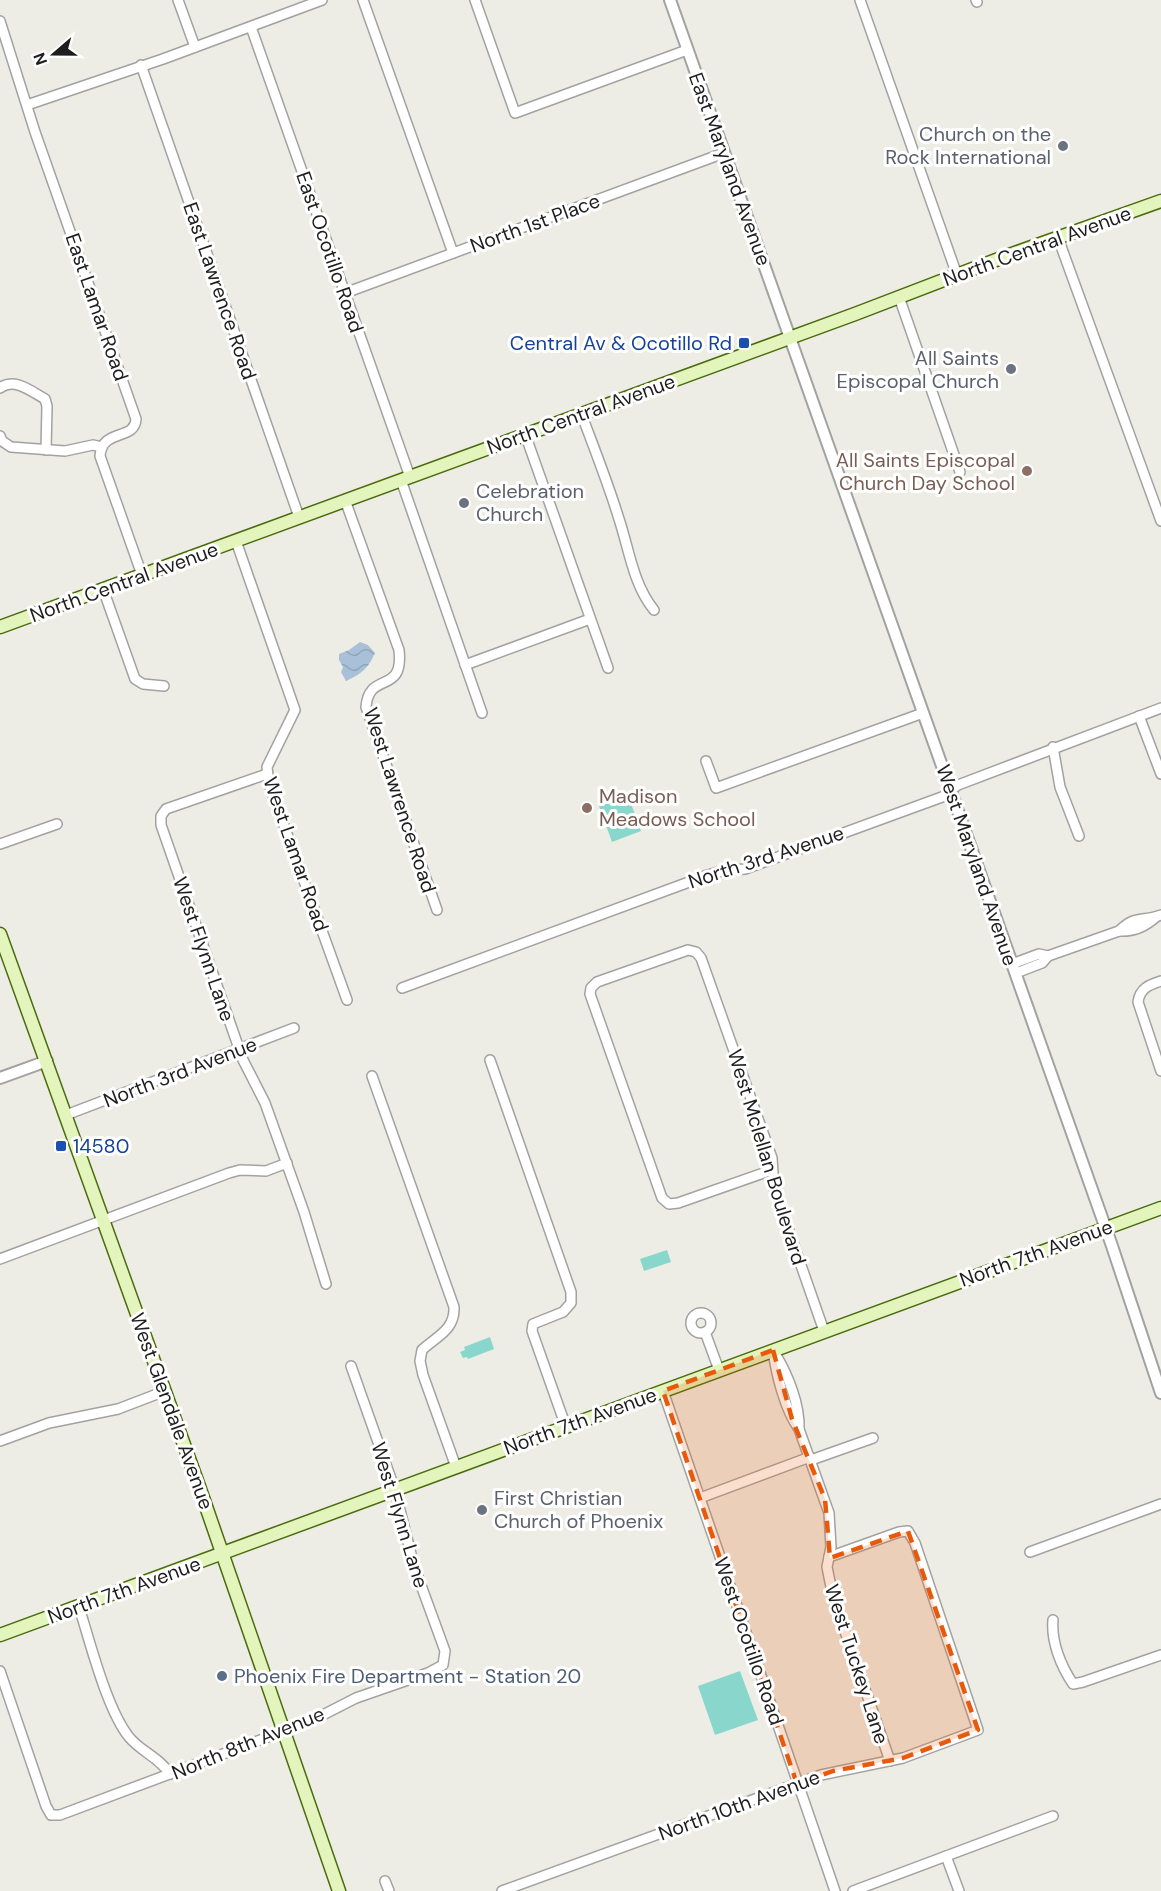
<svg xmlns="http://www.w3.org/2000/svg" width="1161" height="1891" font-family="'DM Sans',sans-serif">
<defs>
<pattern id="water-waves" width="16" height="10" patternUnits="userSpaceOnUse" patternTransform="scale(1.5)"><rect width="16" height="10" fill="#a9c1d8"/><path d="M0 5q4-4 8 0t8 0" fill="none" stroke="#91a5b9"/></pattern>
</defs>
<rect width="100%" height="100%" fill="#eeede5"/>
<!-- pitch -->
<g fill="#89d7cc">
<path d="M628,795l13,36 -29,11 -13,-36z"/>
<path d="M667,1250l4,12 -27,9 -4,-12z"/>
<path d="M490,1337l4,12 -26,10 -1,-2 -4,1 -3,-6 5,-2 -1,-3z"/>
<path d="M740,1671l18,49 -43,15 -17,-49z"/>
</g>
<!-- water -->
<path fill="url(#water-waves)" d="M360,642l8,3 7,8c-7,16 -14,21 -29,28l-5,-9 2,-5 -4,-7v-6l10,-4z"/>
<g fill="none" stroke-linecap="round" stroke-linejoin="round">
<defs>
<g id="minor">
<path d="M178,0l17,47"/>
<path d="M363,0l90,253"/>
<path d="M475,0l40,113 172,-63"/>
<path d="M860,0l97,275"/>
<path d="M976,0l1,2"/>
<path d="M0,21l35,111 101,287c-1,22 -34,9 -36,37l42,119"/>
<path d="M251,27l159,450"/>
<path d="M141,65l158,452"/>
<path d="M27,105l136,-46 159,-59"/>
<path d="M1058,238l103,283"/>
<path d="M345,293l379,-140"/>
<path d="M899,297l61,175"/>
<path d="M0,388c14,-11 31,3 45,11l2,7 -1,44"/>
<path d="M581,413c13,35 27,70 38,106 10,30 14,65 35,91"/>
<path d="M525,434l83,234"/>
<path d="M0,436l2,5 9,6 54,4 28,-6 9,2"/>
<path d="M401,480l81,233"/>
<path d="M345,500l54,150c5,46 -30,20 -33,57l71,203"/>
<path d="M236,541l59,169 -28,57 2,17 78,216"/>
<path d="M103,589l32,90 8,5 21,2"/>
<path d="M465,665l125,-46"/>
<path d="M1139,716l22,58"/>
<path d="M1053,747l7,40 19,49"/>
<path d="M706,761l10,27 207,-75"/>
<path d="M267,774l-101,35 -5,7v9l82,235 22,43 39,109 22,72"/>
<path d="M0,844l57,-20"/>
<path d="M1119,931c15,1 26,-4 37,-14"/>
<path d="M1012,964l27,-10 9,2 71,-25c17,-17 24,-9 42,-16"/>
<path d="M1016,973l26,-10 6,-7"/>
<path d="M1161,981c-12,4 -21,7 -23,21l23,69"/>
<path d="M402,988l306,-113 14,-4 23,-2 197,-72 16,-12 203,-77"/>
<path d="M490,1060l81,232v11l-8,9 -30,12 -1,7 34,96"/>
<path d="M372,1076l82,231c1,23 -17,29 -32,43l-2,11 3,14 33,92"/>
<path d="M66,1115l228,-87"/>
<path d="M772,1170l-94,33 -9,1 -7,-6 -72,-204 1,-6 6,-6 91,-32 8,2 5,6 71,200 2,30 50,143"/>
<path d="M0,1259l229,-86 11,-3 26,1 21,-8"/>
<circle cx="701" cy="1323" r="10"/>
<path d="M705,1332l14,38"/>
<path d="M773,1350c3,24 12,60 26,79l30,84 2,34 -4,20 6,30 57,164"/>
<path d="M776,1355c12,20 24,50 23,74"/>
<path d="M663,1391l172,500"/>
<path d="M0,1441l49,-18 69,-14 47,-18"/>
<path d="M811,1460l62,-22"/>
<path d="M700,1498l110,-41"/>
<path d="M1030,1552l131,-48"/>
<path d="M79,1607c11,35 28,103 50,130 11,14 31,21 41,37"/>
<path d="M1053,1620c-2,22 8,46 20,64l10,-2 78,-27"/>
<path d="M0,1671l46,135 5,9h9l203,-76 50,-19 43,-22 72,-25 15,-8 2,-14 -31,-85 -19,-76 -44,-124"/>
<path d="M946,1856l13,35"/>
<path d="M385,1881l4,10"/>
<path d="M502,1891l319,-116 82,-17 75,-28 -63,-187 -7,-12 -9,1 -70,25"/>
<path d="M853,1891l200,-75"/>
</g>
<g id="tertiary">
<path d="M670,0l277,780 165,466 49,147"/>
<path d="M0,1078l47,-17"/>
</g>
<g id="secondary">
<path d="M0,627l855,-313 154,-59 152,-54"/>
<path d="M0,934l200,555 139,402"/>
<path d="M0,1635l1161,-427"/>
</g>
</defs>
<!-- minor casing -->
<use href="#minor" stroke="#a2a2a2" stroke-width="12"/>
<!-- tertiary casing -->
<use href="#tertiary" stroke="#a2a2a2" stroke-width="14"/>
<!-- secondary casing -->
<use href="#secondary" stroke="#4a6c0e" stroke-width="15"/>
<!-- minor -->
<use href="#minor" stroke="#fff" stroke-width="9"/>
<!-- tertiary -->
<use href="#tertiary" stroke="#fff" stroke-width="10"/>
<!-- secondary -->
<use href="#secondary" stroke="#e3f4bd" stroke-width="12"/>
</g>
<!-- marked area -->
<path fill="#e8590c" fill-opacity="0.2" stroke="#e8590c" stroke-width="4.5" stroke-dasharray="12 8" stroke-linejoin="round" d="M773,1350l19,69 33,80 5,59 78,-27 70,199 -75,28 -70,13 -36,13 -134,-393z"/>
<!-- markers -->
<g fill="#6b7280" stroke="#fff" stroke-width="2">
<circle cx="1063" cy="146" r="6"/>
<circle cx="1011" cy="369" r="6"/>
<circle cx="464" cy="503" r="6"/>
<circle cx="482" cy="1510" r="6"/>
</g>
<g fill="#1a4fb4" stroke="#fff" stroke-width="2">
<rect x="738" y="337" width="12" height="12" rx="3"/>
<rect x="55" y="1140" width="12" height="12" rx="3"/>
</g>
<g fill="#8d6e63" stroke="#fff" stroke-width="2">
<circle cx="1027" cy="471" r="6"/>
<circle cx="587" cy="808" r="6"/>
</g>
<circle fill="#5c6f8a" stroke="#fff" stroke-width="2" cx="222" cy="1676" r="6"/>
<g text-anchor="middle" stroke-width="6" stroke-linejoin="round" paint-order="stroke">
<!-- worship labels -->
<g font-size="20" fill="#5b616d" stroke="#fff" text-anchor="end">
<text x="1051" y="141">Church on the<tspan x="1051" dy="23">Rock International</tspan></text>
<text x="999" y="365">All Saints<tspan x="999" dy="23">Episcopal Church</tspan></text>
<text x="476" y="498" text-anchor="start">Celebration<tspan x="476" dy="23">Church</tspan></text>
<text x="494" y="1505" text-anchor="start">First Christian<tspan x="494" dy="23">Church of Phoenix</tspan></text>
</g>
<!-- street labels -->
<g font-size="20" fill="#1e1e1e" stroke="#fff">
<text transform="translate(730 169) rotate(70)" y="7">East Maryland Avenue</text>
<text transform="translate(535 223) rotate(-20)" y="7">North 1st Place</text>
<text transform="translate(1037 246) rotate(-20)" y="7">North Central Avenue</text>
<text transform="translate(330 252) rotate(71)" y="7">East Ocotillo Road</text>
<text transform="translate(220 291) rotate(71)" y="7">East Lawrence Road</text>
<text transform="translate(97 307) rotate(71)" y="7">East Lamar Road</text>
<text transform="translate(581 414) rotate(-20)" y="7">North Central Avenue</text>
<text transform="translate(124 582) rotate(-20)" y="7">North Central Avenue</text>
<text transform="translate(400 800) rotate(72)" y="7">West Lawrence Road</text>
<text transform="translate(296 854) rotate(71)" y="7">West Lamar Road</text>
<text transform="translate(766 857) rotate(-18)" y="7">North 3rd Avenue</text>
<text transform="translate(977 865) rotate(71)" y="7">West Maryland Avenue</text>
<text transform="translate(204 949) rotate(71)" y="7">West Flynn Lane</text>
<text transform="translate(180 1072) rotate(-21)" y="7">North 3rd Avenue</text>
<text transform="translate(767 1157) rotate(73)" y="7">West Mclellan Boulevard</text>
<text transform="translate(1036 1253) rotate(-20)" y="7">North 7th Avenue</text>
<text transform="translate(172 1411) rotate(70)" y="7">West Glendale Avenue</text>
<text transform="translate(580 1421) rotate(-20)" y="7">North 7th Avenue</text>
<text transform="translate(400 1515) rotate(73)" y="7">West Flynn Lane</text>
<text transform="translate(124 1590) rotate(-20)" y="7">North 7th Avenue</text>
<text transform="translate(749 1641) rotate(71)" y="7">West Ocotillo Road</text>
<text transform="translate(857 1664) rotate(72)" y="7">West Tuckey Lane</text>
<text transform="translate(248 1743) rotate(-22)" y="7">North 8th Avenue</text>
<text transform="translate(739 1805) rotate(-20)" y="7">North 10th Avenue</text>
</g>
<!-- transit labels -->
<g font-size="20" fill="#164399" stroke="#fff" text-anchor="end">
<text x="732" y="350">Central Av &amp; Ocotillo Rd</text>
<text x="73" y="1153" text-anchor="start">14580</text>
</g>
<!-- education labels -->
<g font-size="20" fill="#785e54" stroke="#fff" text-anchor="end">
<text x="1015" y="467">All Saints Episcopal<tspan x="1015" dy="23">Church Day School</tspan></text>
<text x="599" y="803" text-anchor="start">Madison<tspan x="599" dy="23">Meadows School</tspan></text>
</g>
<!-- service labels -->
<g font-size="20" fill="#4e5e75" stroke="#fff" text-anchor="start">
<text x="234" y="1683">Phoenix Fire Department - Station 20</text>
</g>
</g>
<!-- north arrow -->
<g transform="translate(54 54) rotate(250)" stroke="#ffffff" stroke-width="4.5" paint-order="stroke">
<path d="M0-4.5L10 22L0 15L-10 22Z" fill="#1e1e1e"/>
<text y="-9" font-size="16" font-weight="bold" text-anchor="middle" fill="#1e1e1e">N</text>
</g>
</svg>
